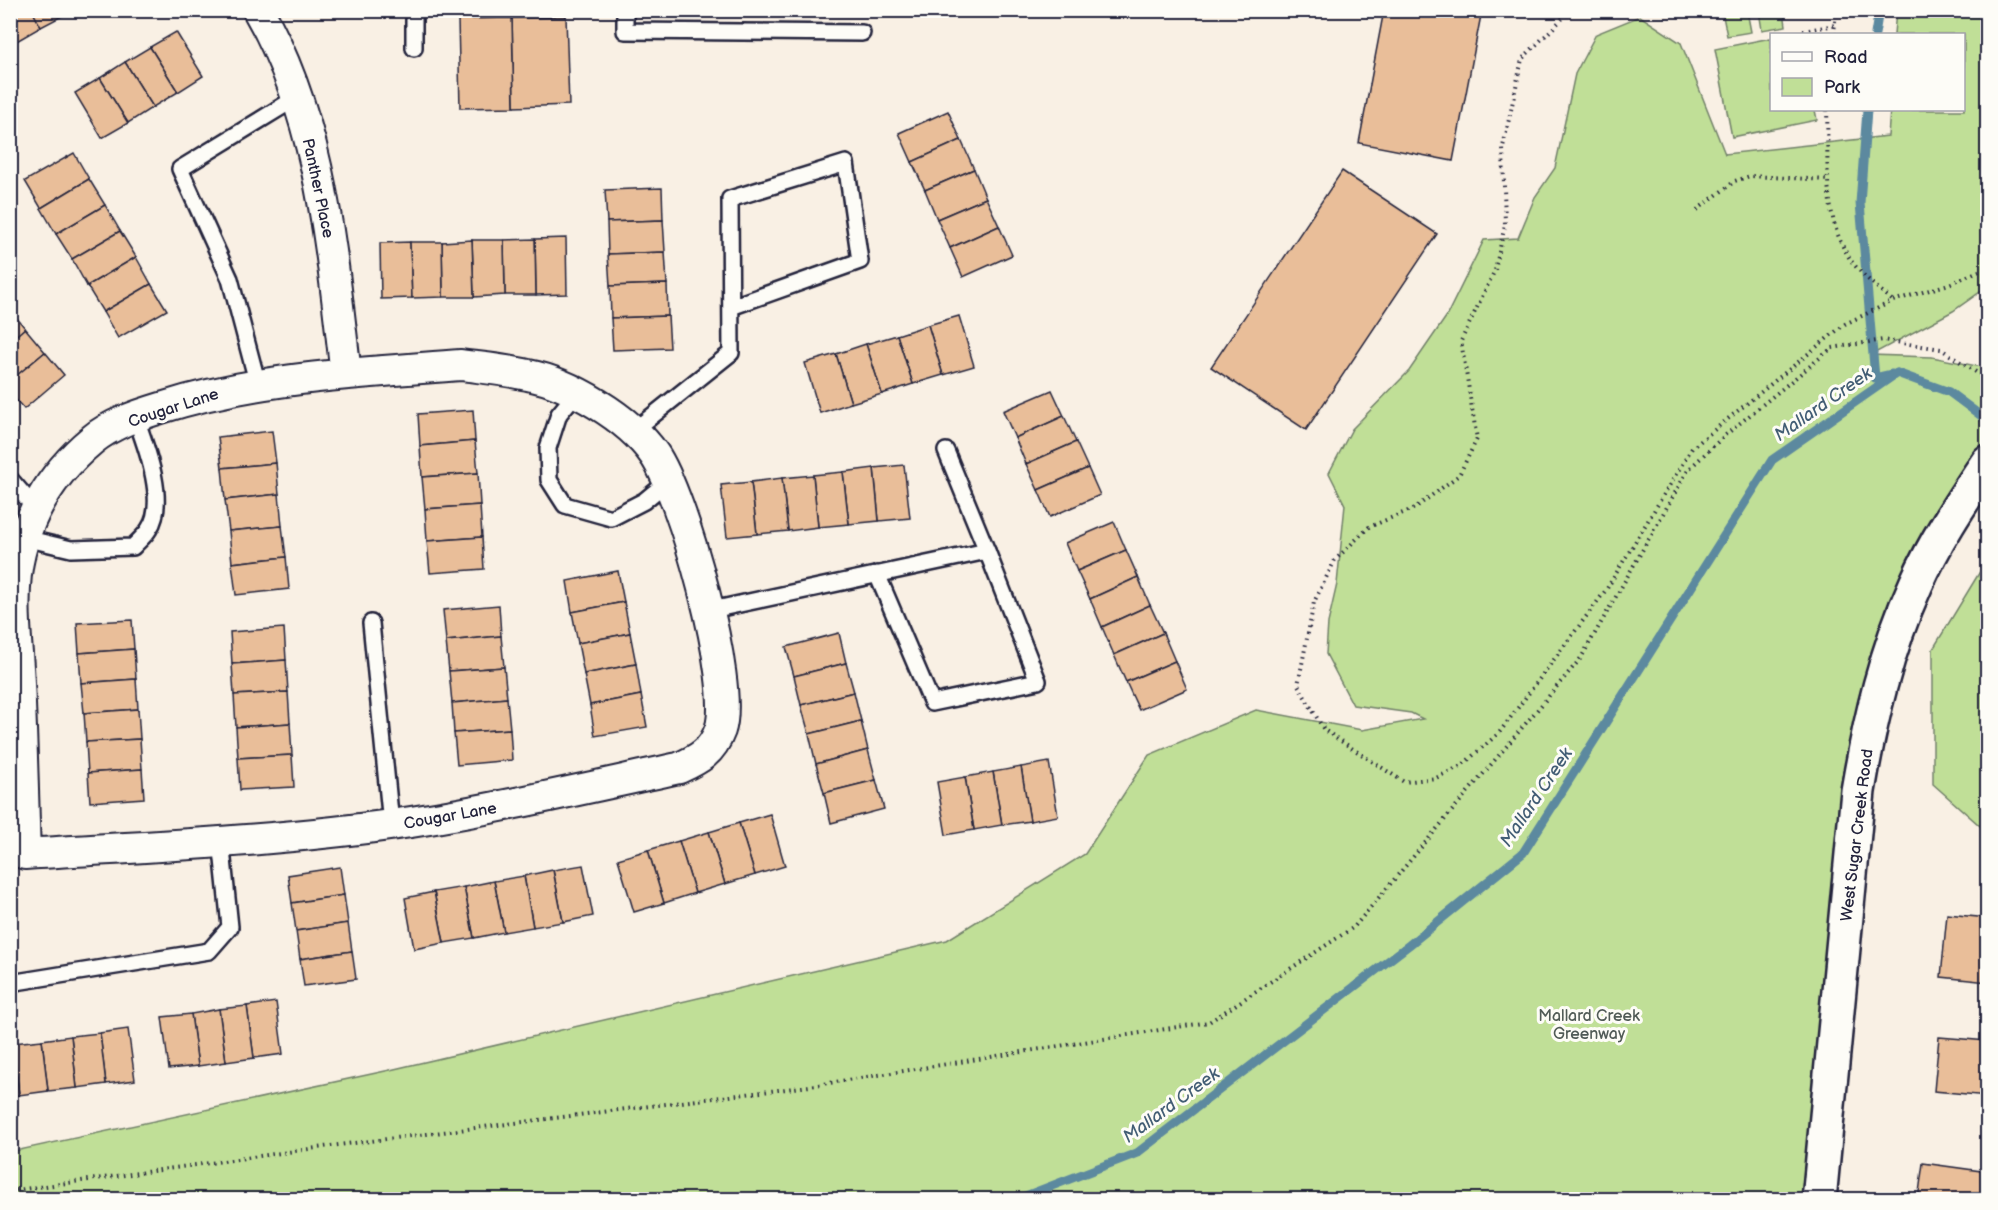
<svg xmlns="http://www.w3.org/2000/svg" width="1998" height="1210" font-family="'Balsamiq Sans',sans-serif">
<rect width="100%" height="100%" fill="#f9f0e4"/>
<filter id="ink" filterUnits="userSpaceOnUse"><feTurbulence type="fractalNoise" baseFrequency=".0167" numOctaves="2"/><feDisplacementMap in="SourceGraphic" scale="12" xChannelSelector="R" yChannelSelector="G"/><feConvolveMatrix kernelMatrix="1 2 1 2 8 2 1 2 1" color-interpolation-filters="sRGB"/></filter>
<g filter="url(#ink)">
<!-- green -->
<g fill="#c0df97" stroke="#718069" stroke-width="1.5">
<path d="M1722,11h25l4,21 -24,4z"/>
<path d="M1759,11h25l2,15 -24,4z"/>
<path d="M1896,11h91v276l-34,24 -82,44 61,2 55,11v94l-102,201 -66,536 -1808,1 -1,-48 380,-82 557,-130 138,-86 64,-99 107,-45 106,20 61,-11 -12,-6 -58,-8 -27,-51 2,-31 9,-39 8,-79 -16,-32 23,-44 57,-58 37,-54 38,-77 34,-2 17,-41 20,-29 20,-94 21,-40 44,-18 41,27 44,111 163,-18 2,-26h74v-76h-70z"/>
<path d="M1771,38l1,72h43l2,10 -85,17 -17,-88z"/>
<path d="M1987,560v272l-54,-48v-135z"/>
</g>
<g fill="none" stroke-linecap="round" stroke-linejoin="round">
<!-- stream -->
<g stroke="#5b899f" stroke-width="9">
<path d="M1875,34l4,-24"/>
<path d="M1867,110l-7,93 15,175 17,-4"/>
<path d="M1897,373l52,19 39,29"/>
<path d="M912,1200l111,-3 114,-44 272,-208 114,-92 249,-393 125,-87"/>
</g>
</g>
<!-- building -->
<g fill="#e9be99" stroke="#22223b" stroke-width="1.5">
<path d="M10,10h22l9,17 -26,15 -5,-7z"/>
<path d="M32,10h35l1,3 -27,14z"/>
<path d="M457,10h55v8l-54,1z"/>
<path d="M512,10h54v7l-54,1z"/>
<path d="M1384,10h98l-29,151 -94,-18z"/>
<path d="M566,17l3,88 -55,2 -2,-89z"/>
<path d="M512,18l2,89 -54,1 -2,-89z"/>
<path d="M176,32l27,44 -25,16 -28,-45z"/>
<path d="M150,47l28,45 -25,15 -28,-45z"/>
<path d="M125,62l28,45 -25,16 -28,-45z"/>
<path d="M100,78l28,45 -26,15 -27,-45z"/>
<path d="M948,111l13,29 -49,22 -13,-29z"/>
<path d="M961,140l13,29 -49,21 -13,-28z"/>
<path d="M74,153l15,26 -48,29 -16,-27z"/>
<path d="M974,169l12,29 -49,21 -12,-29z"/>
<path d="M1342,171l95,63 -131,196 -95,-63z"/>
<path d="M89,179l16,26 -49,29 -15,-26z"/>
<path d="M662,188l1,32 -56,2 -2,-32z"/>
<path d="M986,198l13,28 -49,22 -13,-29z"/>
<path d="M105,205l15,26 -48,28 -16,-25z"/>
<path d="M663,220l2,32 -57,2 -1,-32z"/>
<path d="M999,226l13,29 -49,22 -13,-29z"/>
<path d="M120,231l16,26 -49,29 -15,-27z"/>
<path d="M566,238l1,56 -31,1 -1,-56z"/>
<path d="M535,239l1,56h-31l-1,-55z"/>
<path d="M472,240h32l1,55 -31,2z"/>
<path d="M472,240l2,57h-31l-1,-55z"/>
<path d="M410,242l2,56 -31,1 -1,-56z"/>
<path d="M410,242h32l1,55 -31,1z"/>
<path d="M665,252l2,32 -57,2 -2,-32z"/>
<path d="M136,257l15,27 -48,28 -16,-26z"/>
<path d="M151,284l16,26 -49,28 -15,-26z"/>
<path d="M667,284l1,32 -57,2 -1,-32z"/>
<path d="M10,310l15,18 -15,13z"/>
<path d="M668,316l2,32 -57,2 -2,-32z"/>
<path d="M959,316l15,50 -31,9 -15,-50z"/>
<path d="M928,325l15,50 -30,9 -16,-49z"/>
<path d="M25,328l20,24 -35,29v-40z"/>
<path d="M897,335l16,49 -31,10 -16,-50z"/>
<path d="M866,344l16,50 -31,9 -15,-49z"/>
<path d="M45,352l19,23 -40,34 -14,-16v-12z"/>
<path d="M836,354l15,49 -31,10 -15,-50z"/>
<path d="M1052,390l12,26 -49,22 -12,-27z"/>
<path d="M473,410l2,31 -55,5 -2,-32z"/>
<path d="M1064,416l12,26 -50,22 -11,-26z"/>
<path d="M272,431l4,32 -54,5 -4,-31z"/>
<path d="M475,441l3,32 -56,4 -2,-31z"/>
<path d="M1076,442l12,26 -50,22 -12,-26z"/>
<path d="M276,463l3,31 -54,6 -3,-32z"/>
<path d="M904,465l6,53 -31,3 -5,-53z"/>
<path d="M874,468l5,53 -30,3 -6,-52z"/>
<path d="M1088,468l12,27 -50,22 -12,-27z"/>
<path d="M843,472l6,52 -31,3 -5,-52z"/>
<path d="M478,473l2,32 -55,4 -3,-32z"/>
<path d="M813,475l5,52 -30,4 -6,-53z"/>
<path d="M782,478l6,53 -31,3 -6,-52z"/>
<path d="M751,482l6,52 -30,3 -6,-52z"/>
<path d="M279,494l3,32 -53,5 -4,-31z"/>
<path d="M480,505l2,32 -55,4 -2,-32z"/>
<path d="M1114,522l12,28 -49,21 -12,-28z"/>
<path d="M282,526l4,31 -54,6 -3,-32z"/>
<path d="M482,537l2,32 -54,4 -3,-32z"/>
<path d="M1126,550l12,27 -48,22 -13,-28z"/>
<path d="M286,557l3,32 -53,6 -4,-32z"/>
<path d="M618,571l6,31 -52,10 -5,-31z"/>
<path d="M1138,577l12,28 -48,22 -12,-28z"/>
<path d="M624,602l6,31 -52,10 -6,-31z"/>
<path d="M499,605l2,31 -55,5 -3,-31z"/>
<path d="M1150,605l13,28 -49,22 -12,-28z"/>
<path d="M132,620l2,29 -55,4 -2,-30z"/>
<path d="M284,628l2,32 -54,4 -2,-32z"/>
<path d="M630,633l6,31 -52,10 -6,-31z"/>
<path d="M839,633l7,30 -52,13 -8,-29z"/>
<path d="M1163,633l12,28 -49,21 -12,-27z"/>
<path d="M501,636l3,31 -55,4 -3,-30z"/>
<path d="M134,649l2,30 -55,4 -2,-30z"/>
<path d="M286,660l2,32 -54,3 -2,-31z"/>
<path d="M1175,661l12,28 -48,21 -13,-28z"/>
<path d="M846,663l8,29 -53,13 -7,-29z"/>
<path d="M636,664l5,31 -51,10 -6,-31z"/>
<path d="M504,667l3,31 -55,5 -3,-32z"/>
<path d="M136,679l2,30 -54,4 -3,-30z"/>
<path d="M288,692l2,31 -54,4 -2,-32z"/>
<path d="M854,692l7,29 -52,13 -8,-29z"/>
<path d="M641,695l6,32 -52,9 -5,-31z"/>
<path d="M507,698l3,31 -56,4 -2,-30z"/>
<path d="M138,709l2,30 -54,3 -2,-29z"/>
<path d="M861,721l7,29 -52,14 -7,-30z"/>
<path d="M290,723l2,32 -54,3 -2,-31z"/>
<path d="M510,729l2,31 -55,5 -3,-32z"/>
<path d="M140,739l2,30 -54,4 -2,-31z"/>
<path d="M868,750l8,30 -52,13 -8,-29z"/>
<path d="M292,755l2,32 -54,3 -2,-32z"/>
<path d="M1049,762l9,54 -28,5 -9,-54z"/>
<path d="M1021,767l9,54 -28,4 -9,-53z"/>
<path d="M142,769l2,29 -54,4 -2,-29z"/>
<path d="M993,772l9,53 -28,5 -9,-53z"/>
<path d="M965,777l9,53 -28,5 -9,-53z"/>
<path d="M876,780l8,29 -53,14 -7,-30z"/>
<path d="M770,814l15,52 -30,9 -16,-52z"/>
<path d="M739,823l16,52 -30,9 -16,-52z"/>
<path d="M709,832l16,52 -30,9 -16,-52z"/>
<path d="M679,841l16,52 -31,10 -16,-53z"/>
<path d="M648,850l16,53 -30,9 -16,-53z"/>
<path d="M583,865l10,51 -30,6 -10,-52z"/>
<path d="M340,867l4,28 -52,8 -4,-28z"/>
<path d="M553,870l10,52 -30,5 -9,-51z"/>
<path d="M524,876l9,51 -29,5 -10,-51z"/>
<path d="M494,881l10,51 -30,6 -10,-51z"/>
<path d="M464,887l10,51 -30,5 -10,-51z"/>
<path d="M434,892l10,51 -30,6 -9,-51z"/>
<path d="M344,895l4,28 -52,8 -4,-28z"/>
<path d="M1947,914l41,4v64l-47,-5z"/>
<path d="M348,923l4,28 -52,8 -4,-28z"/>
<path d="M352,951l4,28 -52,7 -4,-27z"/>
<path d="M276,1002l7,52 -29,4 -7,-52z"/>
<path d="M247,1006l7,52 -28,4 -7,-53z"/>
<path d="M219,1009l7,53 -28,4 -7,-52z"/>
<path d="M191,1014l7,52 -29,3 -7,-52z"/>
<path d="M128,1029l7,51 -29,4 -6,-51z"/>
<path d="M100,1033l6,51 -29,4 -6,-52z"/>
<path d="M71,1036l6,52 -29,3 -6,-51z"/>
<path d="M1939,1037l49,4v55l-54,-5z"/>
<path d="M42,1040l6,51 -29,4 -6,-52z"/>
<path d="M13,1043l6,52 -9,1v-52z"/>
<path d="M1923,1163l65,9v28h-70z"/>
</g>
<g fill="none" stroke-linecap="round" stroke-linejoin="round">
<defs>
<g id="lane">
<path d="M414,10v38"/>
<path d="M625,10v21l237,2"/>
<path d="M258,385l-28,-106 -50,-110 116,-71"/>
<path d="M577,392l-18,22 -11,34 1,32 16,25 46,13 33,-17 23,-19"/>
<path d="M632,432l99,-79 -1,-154 116,-36 14,98 -129,46"/>
<path d="M946,451l41,100"/>
<path d="M10,479l25,29"/>
<path d="M25,538l46,11 62,-2c5,-6 12,-11 16,-18 19,-27 -4,-85 -14,-113"/>
<path d="M707,611l280,-60 51,130 -106,22 -55,-129"/>
<path d="M371,623l20,201"/>
<path d="M10,983l199,-32 21,-24 -9,-87"/>
</g>
<g id="street">
<path d="M258,10c64,111 73,240 88,364"/>
<path d="M461,365c22,3 45,5 67,10 42,8 101,43 126,79 28,40 82,230 66,276 -8,22 -21,29 -41,38 -89,19 -178,40 -268,54 -127,19 -258,24 -386,32 -2,-57 -3,-114 -6,-171 -2,-37 -7,-72 -3,-109 7,-53 34,-99 76,-134 19,-16 46,-25 69,-32 97,-31 199,-35 300,-43z"/>
</g>
<path id="secondary" d="M1819,1200l39,-409c12,-71 28,-141 58,-207 19,-43 46,-83 72,-122"/>
</defs>
<!-- lane casing -->
<use href="#lane" stroke="#22223b" stroke-width="20"/>
<!-- street casing -->
<use href="#street" stroke="#22223b" stroke-width="34"/>
<!-- secondary casing -->
<use href="#secondary" stroke="#22223b" stroke-width="38"/>
<!-- path -->
<g stroke="#22223b" stroke-width="4" stroke-dasharray="1.5 4.5" stroke-linecap="butt">
<path d="M1571,10l-49,49 -19,88 2,78 -10,45 -34,71 16,98 -18,36 -44,33 -46,19 -34,33 -21,42 -16,83 26,45 80,52 32,-4 25,-12 38,-33 107,-143 86,-142 153,-124 48,-23 56,-17 39,-17"/>
<path d="M1803,31l32,-6"/>
<path d="M1834,34l2,-24"/>
<path d="M1827,110c2,51 -6,104 23,149 10,15 29,30 43,42"/>
<path d="M1697,210l38,-29 15,-5 79,4"/>
<path d="M10,1191l321,-45 479,-60 399,-64 145,-95 227,-269 107,-188 35,-33 109,-89 51,-8 58,9 47,31"/>
</g>
<!-- lane -->
<use href="#lane" stroke="#fdfcf7" stroke-width="15"/>
<!-- street -->
<use href="#street" stroke="#fdfcf7" stroke-width="30"/>
<!-- secondary -->
<use href="#secondary" stroke="#fdfcf7" stroke-width="33"/>
</g>
</g>
<g text-anchor="middle" stroke-width="6" stroke-linejoin="round" paint-order="stroke">
<!-- street labels -->
<g font-size="16" fill="#22223b" stroke="#fdfcf7">
<text transform="translate(319 188) rotate(78)" y="6">Panther Place</text>
<text transform="translate(173 407) rotate(-18)" y="6">Cougar Lane</text>
<text transform="translate(450 815) rotate(-10)" y="6">Cougar Lane</text>
<text transform="translate(1856 835) rotate(-83)" y="6">West Sugar Creek Road</text>
</g>
<!-- park labels -->
<g font-size="16" fill="#515b57" stroke="#fdfcf7">
<text x="1589" y="1021">Mallard Creek<tspan x="1589" dy="18">Greenway</tspan></text>
</g>
<!-- water labels -->
<g font-size="18" font-style="italic" fill="#435e75" stroke="#fdfcf7">
<text transform="translate(1823 404) rotate(-35)" y="6">Mallard Creek</text>
<text transform="translate(1536 797) rotate(-56)" y="6">Mallard Creek</text>
<text transform="translate(1171 1105) rotate(-36)" y="6">Mallard Creek</text>
</g>
</g>
<!-- margin -->
<rect width="1998" height="1210" fill="none" stroke="#fdfcf7" stroke-width="36"/>
<rect x="18" y="18" width="1962" height="1174" fill="none" stroke="#22223b" stroke-width="2" filter="url(#ink)"/>
<!-- legend -->
<rect x="1770" y="33" width="195" height="78" fill="#fdfcf7" stroke="#a5a5ac" stroke-width="1.5"/>
<rect x="1782" y="52" width="30" height="9" fill="#fdfcf7" stroke="#a5a5ac" stroke-width="1.5"/>
<text x="1824" y="63" font-size="18" fill="#22223b">Road</text>
<rect x="1782" y="78" width="30" height="18" fill="#c0df97" stroke="#a5a5ac" stroke-width="1.5"/>
<text x="1824" y="93" font-size="18" fill="#22223b">Park</text>
</svg>
